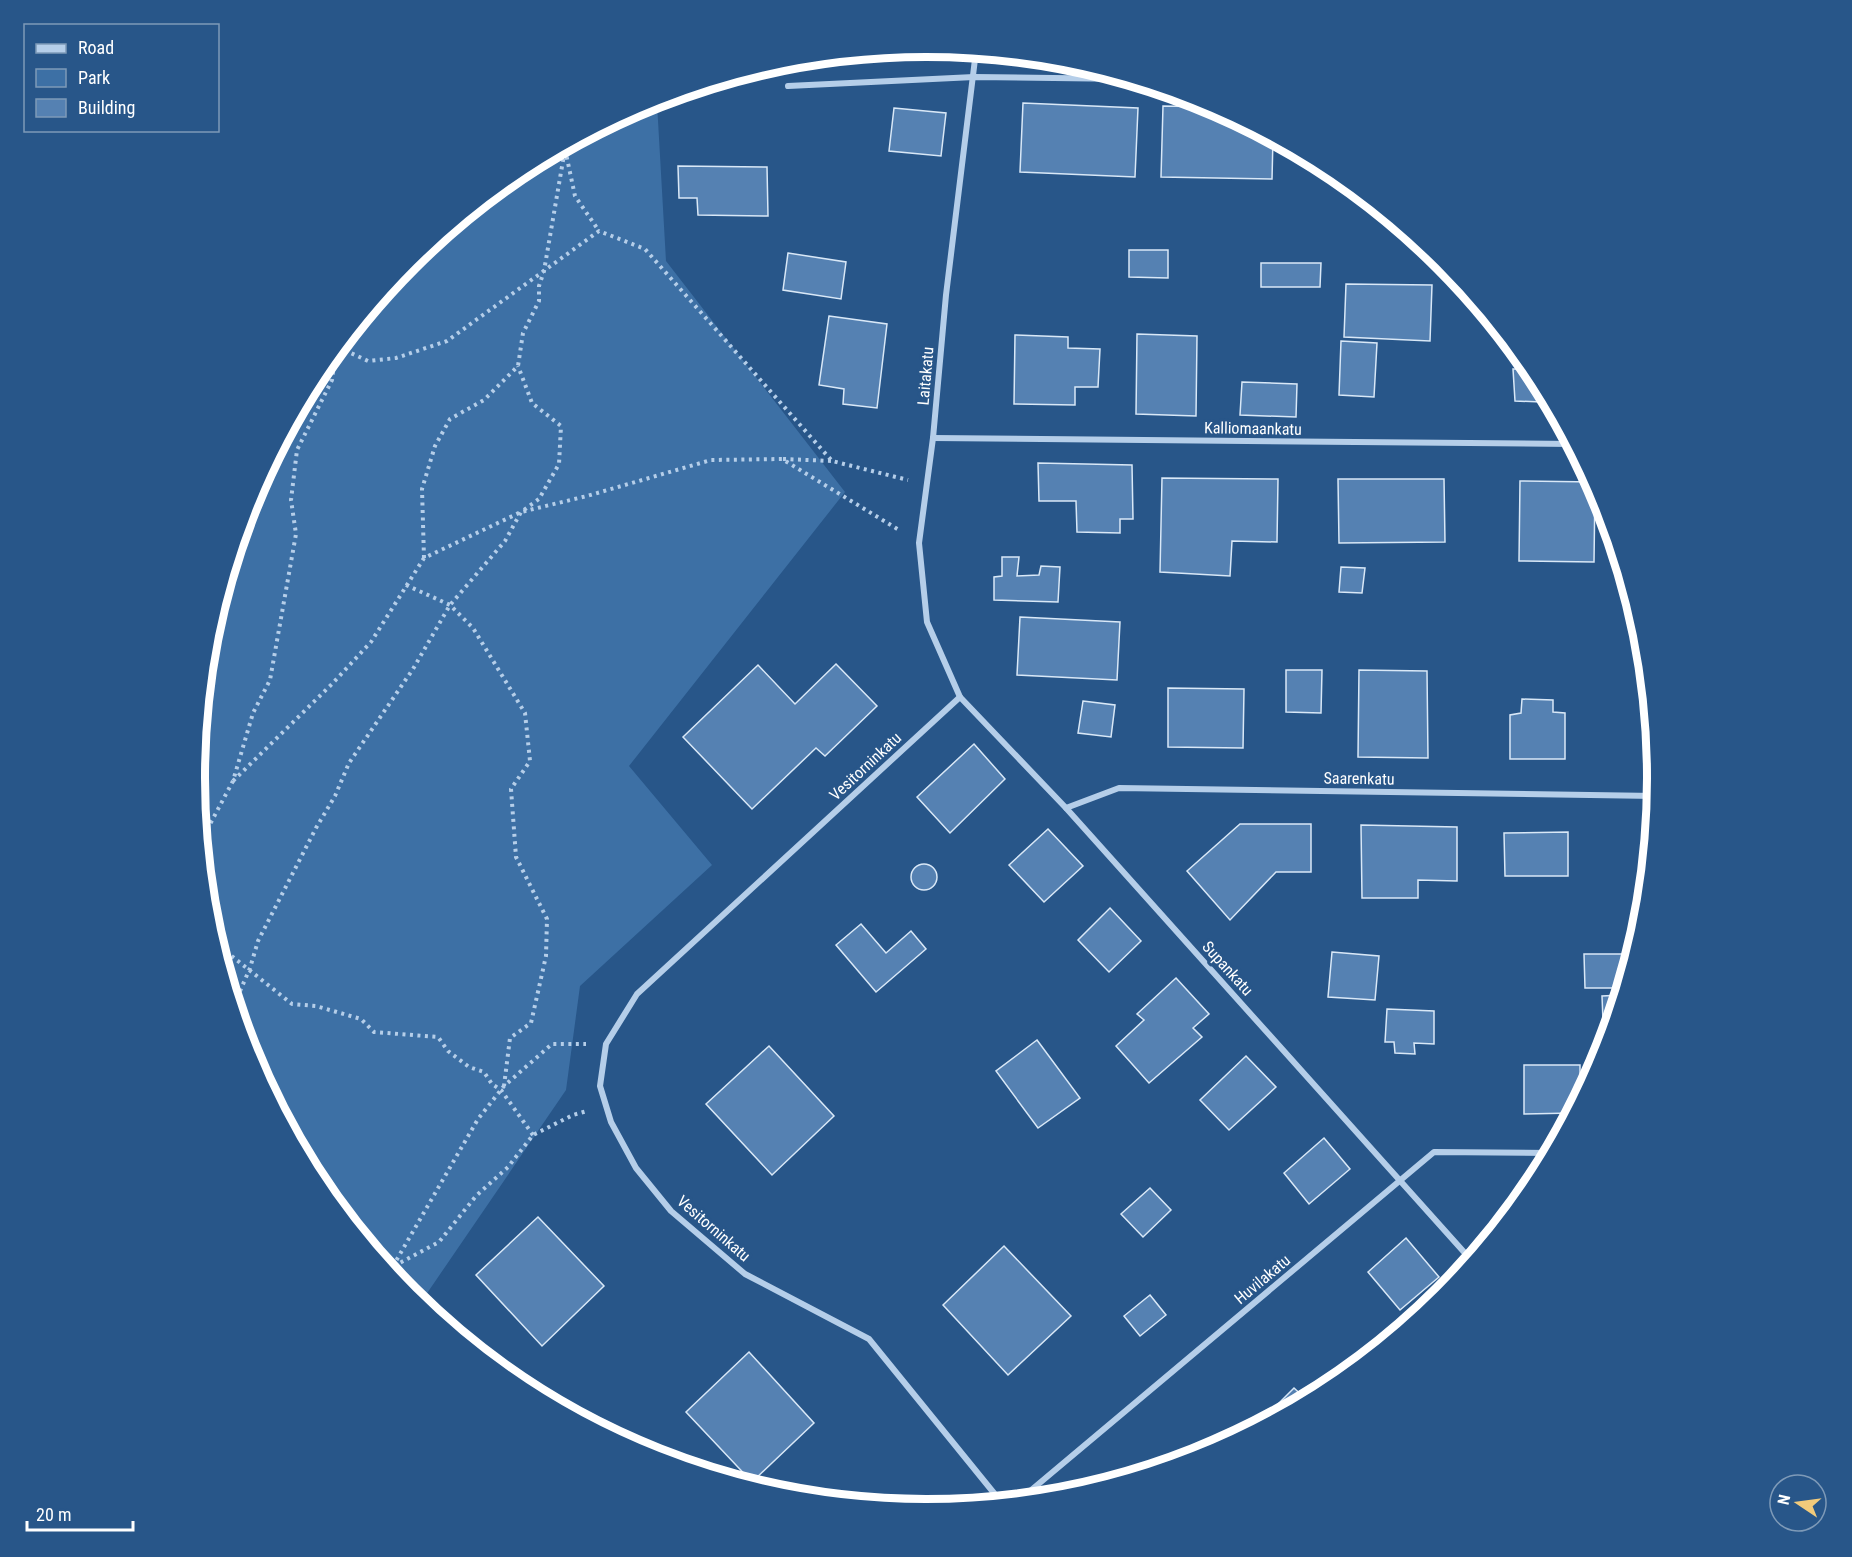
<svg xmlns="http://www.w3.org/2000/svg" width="1852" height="1557" font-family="'Roboto Condensed',sans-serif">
<rect width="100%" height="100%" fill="#285689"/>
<!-- green -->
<path fill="#3d70a5" d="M731,76l-74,27 9,158 179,231 -216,274 83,99 -132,121 -14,104 -147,215 -11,-9 -91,-111 -67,-127 -42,-137 -14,-143 14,-143 42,-137 68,-126 91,-111 111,-91 126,-68z"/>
<!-- building -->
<g fill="#5581b2" stroke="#d9e8f7" stroke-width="1.5">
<path d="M1023,103l115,5 -3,69 -115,-5z"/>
<path d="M1163,106l52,1 58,31 -1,41 -111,-2z"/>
<path d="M894,108l52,5 -5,43 -52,-5z"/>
<path d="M678,166l89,1 1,49 -70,-1 -1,-17h-18z"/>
<path d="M1129,250h39v28l-39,-1z"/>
<path d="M788,253l58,9 -5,37 -58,-9z"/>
<path d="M1261,263h60l-1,24h-59z"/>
<path d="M1346,284l86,1 -2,56 -86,-4z"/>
<path d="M829,316l58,8 -10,84 -34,-4 1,-15 -25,-4z"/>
<path d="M1137,334l60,2 -1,80 -60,-2z"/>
<path d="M1015,335l53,2v11l32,1 -2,38h-23v18l-61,-1z"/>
<path d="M1341,341l36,2 -3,54 -35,-2z"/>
<path d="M1513,369h19l9,15v18l-26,-1z"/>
<path d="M1242,382l55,2 -1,33 -56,-2z"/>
<path d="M1038,463l94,2 1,54h-13v14l-43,-1 -1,-31h-37z"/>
<path d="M1162,478l116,1 -1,63 -45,-1 -2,35 -70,-4z"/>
<path d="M1338,479h106l1,63 -106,1z"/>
<path d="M1520,481l74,1 1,4 -1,76 -75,-1z"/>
<path d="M1002,557h17l-2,19 22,-1 2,-9 19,1 -2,35 -64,-2v-23l8,-1z"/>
<path d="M1341,567l24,1 -3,25 -23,-1z"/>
<path d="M1637,611l7,25 2,20 -9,1z"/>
<path d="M1020,617l100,5 -3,58 -100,-5z"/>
<path d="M836,664l41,42 -52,50 -9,-8 -64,61 -69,-72 75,-72 37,39z"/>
<path d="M1286,670h36l-1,43 -35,-1z"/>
<path d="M1359,670l68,1 1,87 -70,-1z"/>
<path d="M1168,688l76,1 -1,59 -75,-1z"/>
<path d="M1522,699l31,1v12l12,1v46h-55v-44l11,-2z"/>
<path d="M1083,701l32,4 -4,32 -33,-4z"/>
<path d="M974,744l31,35 -55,54 -33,-36z"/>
<path d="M1240,824h71v48h-35l-46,48 -43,-49z"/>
<path d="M1361,825l96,2v54l-39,-1v18h-56z"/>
<path d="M1048,829l35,37 -39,36 -35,-37z"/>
<path d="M1568,832v44h-63l-1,-43z"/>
<circle cx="924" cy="877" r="13"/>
<path d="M1110,908l31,33 -32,31 -31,-32z"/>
<path d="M861,924l25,29 25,-22 15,18 -50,43 -40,-47z"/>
<path d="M1332,952l47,4 -4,44 -47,-3z"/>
<path d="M1584,954h50l-10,34h-39z"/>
<path d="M1176,978l33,36 -16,14 9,9 -53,46 -33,-37 28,-26 -7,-6z"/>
<path d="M1622,995l-8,26h-11l-1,-25z"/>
<path d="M1387,1009l47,2v33l-20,-1 1,11 -20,-1 -1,-11h-9z"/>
<path d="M1037,1040l43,58 -42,30 -42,-57z"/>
<path d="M769,1046l65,70 -62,59 -66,-71z"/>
<path d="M1246,1056l30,31 -47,43 -29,-30z"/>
<path d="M1524,1065h56v36l-7,12 -49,1z"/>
<path d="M1324,1138l26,31 -41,35 -25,-31z"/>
<path d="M1150,1188l21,22 -28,27 -22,-23z"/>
<path d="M538,1217l66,69 -62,60 -66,-71z"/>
<path d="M1406,1238l33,39 -39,33 -32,-38z"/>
<path d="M1004,1246l67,70 -63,59 -65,-70z"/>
<path d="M1150,1295l16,20 -26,21 -16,-20z"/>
<path d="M749,1352l65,71 -62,59 -66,-70z"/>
<path d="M1294,1388l14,13 -46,24 -2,-3z"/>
</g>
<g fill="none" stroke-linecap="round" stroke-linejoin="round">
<!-- path -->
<g stroke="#b5cee9" stroke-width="4" stroke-dasharray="3 4.5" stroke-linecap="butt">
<path d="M569,143l-4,6 10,47 24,35"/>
<path d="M338,347l30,14 28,-3 51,-17 152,-110 46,18 187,212 76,19"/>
<path d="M783,459l49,2"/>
<path d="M424,558l-2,-69 13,-43 15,-27 34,-19 34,-34 5,-33 16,-32v-15l5,-15 21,-122h-7"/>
<path d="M406,585l44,20 23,23 52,85 5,48 -19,28 5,68 31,62 -1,37 -15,67 -21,15 -6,48"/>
<path d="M233,781l99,-97 39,-42 53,-84 97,-46 66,-16 124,-36 71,-1 117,71"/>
<path d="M200,843l33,-62 20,-68 17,-33 26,-146 -5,-34 6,-50 35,-70 4,-31"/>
<path d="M214,942l78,62 24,2 45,13 13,13 64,5 10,14 21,16 15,5 8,12 9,6 32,45"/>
<path d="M234,1005l16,-37 8,-27 58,-113 19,-32 14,-33 64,-94 37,-64 55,-64 16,-29 18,-13 20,-35 2,-38 -29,-23 -14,-37"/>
<path d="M394,1266l45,-24 37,-46 32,-29 25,-32 40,-20 14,-4"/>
<path d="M389,1273l89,-154 26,-33 48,-42h34"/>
</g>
<!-- street -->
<g stroke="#b5cee9" stroke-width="6">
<path d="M976,51l-30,244 -13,143 -14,105 8,79 33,75 106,111 406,453"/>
<path d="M788,86l186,-9 155,2"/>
<path d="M933,438l640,6"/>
<path d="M960,697l-323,297 -31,50 -6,42 11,36 25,46 35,43 74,63 124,65 133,164"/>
<path d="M1066,808l53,-20 537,8"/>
<path d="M1017,1502l417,-350 118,1"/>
</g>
</g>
<g text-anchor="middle" stroke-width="6" stroke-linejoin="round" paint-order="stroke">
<!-- street labels -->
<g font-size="16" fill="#fff" stroke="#285689">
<text transform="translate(925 376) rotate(-85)" y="6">Laitakatu</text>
<text transform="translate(1253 428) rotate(1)" y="6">Kalliomaankatu</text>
<text transform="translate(865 766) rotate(-43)" y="6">Vesitorninkatu</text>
<text transform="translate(1359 778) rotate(1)" y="6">Saarenkatu</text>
<text transform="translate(1228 968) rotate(48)" y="6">Supankatu</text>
<text transform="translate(714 1228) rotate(41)" y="6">Vesitorninkatu</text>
<text transform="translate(1262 1279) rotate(-40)" y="6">Huvilakatu</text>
</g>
</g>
<!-- crop -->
<path d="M0 0H1852V1557H0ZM205 778a721 721 0 1 1 1442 0a721 721 0 1 1-1442 0Z" fill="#285689" fill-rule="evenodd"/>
<path fill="none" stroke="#fff" stroke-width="8" d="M205 778a721 721 0 1 1 1442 0a721 721 0 1 1-1442 0Z"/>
<!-- legend -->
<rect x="24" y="24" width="195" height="108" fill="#285689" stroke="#7e9ab8" stroke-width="1.5"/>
<rect x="36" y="44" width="30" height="9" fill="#b5cee9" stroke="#7e9ab8" stroke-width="1.5"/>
<text x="78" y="54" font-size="18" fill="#ffffff">Road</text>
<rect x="36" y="69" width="30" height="18" fill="#3d70a5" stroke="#7e9ab8" stroke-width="1.5"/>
<text x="78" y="84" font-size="18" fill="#ffffff">Park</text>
<rect x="36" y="99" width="30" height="18" fill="#5581b2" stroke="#7e9ab8" stroke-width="1.5"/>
<text x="78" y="114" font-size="18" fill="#ffffff">Building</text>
<!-- north arrow -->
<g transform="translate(1798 1503) rotate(283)"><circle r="28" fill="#285689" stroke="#7e9ab8" stroke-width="1.5"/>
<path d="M0-4.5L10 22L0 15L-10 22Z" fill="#f1ca7b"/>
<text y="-9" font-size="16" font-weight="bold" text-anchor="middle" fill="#ffffff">N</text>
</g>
<!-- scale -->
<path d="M27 1521v9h106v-9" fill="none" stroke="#ffffff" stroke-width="3"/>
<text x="36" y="1521" font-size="18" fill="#ffffff" stroke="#285689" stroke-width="4.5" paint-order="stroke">20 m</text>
</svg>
